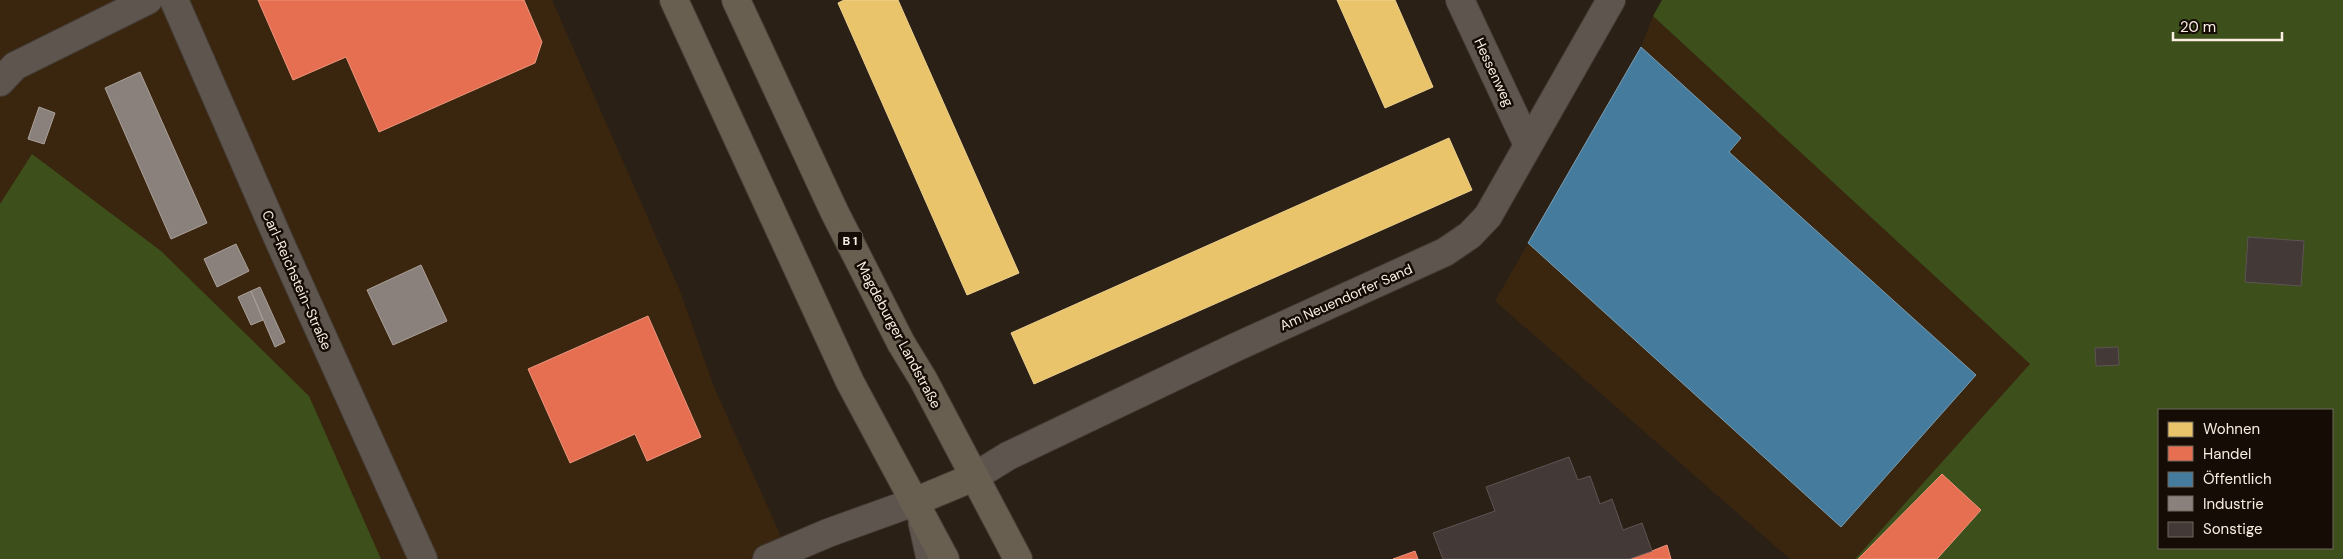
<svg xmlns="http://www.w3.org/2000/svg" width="2343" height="559" font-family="'DM Sans',sans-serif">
<rect width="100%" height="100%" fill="#2a2016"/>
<!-- built -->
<g fill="#3a260f">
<path d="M0,0h552l128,291 34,96 77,172h-791z"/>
<path d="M1653,16l378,348 -176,195h-65l-295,-258 146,-254z"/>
</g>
<!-- green -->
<g fill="#3d4f1a" fill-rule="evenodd">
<path d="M1662,0h681v559h-488l175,-195 -377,-348zM2159,410h173v138h-173z"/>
<path d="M32,154l129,97 148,145 72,163h-381v-355z"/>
</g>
<!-- homes -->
<g fill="#e9c46a" stroke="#eed18e">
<path d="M844,0h54l121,273 -52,22 -129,-292z"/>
<path d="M1337,0h58l38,87 -48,21z"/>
<path d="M1449,138l23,52 -438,194 -23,-51z"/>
</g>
<!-- shops -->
<g fill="#e76f51" stroke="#ed957d">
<path d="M258,0h266l18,42 -7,21 -156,69 -33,-75 -53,23z"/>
<path d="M648,316l53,121 -54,24 -12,-27 -65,29 -42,-94z"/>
<path d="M1942,474l39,36 -44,49h-79z"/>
<path d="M1667,545l4,14h-42l23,-8z"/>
<path d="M1415,551l3,8h-25z"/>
</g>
<!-- public -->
<path fill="#457b9d" stroke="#7b9eb2" d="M1641,47l100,91 -12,14 247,223 -135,152 -313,-284z"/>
<!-- industry -->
<g fill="#8a817c" stroke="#aca29b">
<path d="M140,72l67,151 -36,16 -66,-151z"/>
<path d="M39,107l16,6 -11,31 -16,-5z"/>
<path d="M236,244l13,27 -32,16 -13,-28z"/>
<path d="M421,265l26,56 -54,24 -26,-55z"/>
<path d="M260,287l25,55 -10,5 -24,-56z"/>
<path d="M251,291l12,29 -12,5 -13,-28z"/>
</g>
<!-- building -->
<g fill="#433937" stroke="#5e5454">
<path d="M2248,237l56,4 -3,45 -56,-4z"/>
<path d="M2118,347l1,18 -23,1 -1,-18z"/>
<path d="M1569,457l9,23 12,-4 10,28 12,-5 11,31 19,-7 10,28 -23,8h-186l-10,-26 62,-22 -9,-24z"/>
</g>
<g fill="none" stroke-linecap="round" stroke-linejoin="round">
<defs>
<path id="service" d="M918,523l8,36"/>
<g id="minor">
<path d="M174,0l107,245 142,314"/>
<path d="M1460,0l68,145"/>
<path d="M0,82l15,-16 133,-66"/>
<path d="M974,477l34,-21 226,-108 211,-96 25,-17 18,-19 123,-216"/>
</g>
<path id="tertiary" d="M767,559l61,-26 86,-31"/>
<g id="primary">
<path d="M674,0l176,382 95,177"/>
<path d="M736,0l98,211 67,132 22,36 95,180"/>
<path d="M914,502l60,-25"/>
</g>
</defs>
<!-- service casing -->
<use href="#service" stroke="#443b34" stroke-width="21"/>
<!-- minor casing -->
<use href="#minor" stroke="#443b34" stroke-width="30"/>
<!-- tertiary casing -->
<use href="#tertiary" stroke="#443b34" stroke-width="30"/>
<!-- primary casing -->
<use href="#primary" stroke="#443b34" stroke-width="30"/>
<!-- service -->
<use href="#service" stroke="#5e564e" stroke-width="19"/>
<!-- minor -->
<use href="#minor" stroke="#5e564e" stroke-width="28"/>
<!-- tertiary -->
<use href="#tertiary" stroke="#5e564e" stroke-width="28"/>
<!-- primary -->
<use href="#primary" stroke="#685f50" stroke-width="28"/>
</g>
<g text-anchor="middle" stroke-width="5" stroke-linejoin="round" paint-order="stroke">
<!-- shield labels -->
<rect fill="#140c05" stroke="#b5aaa0" stroke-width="1" x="837.5" y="231.5" width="25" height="19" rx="4"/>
<g font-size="12" font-weight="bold" fill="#faeee3">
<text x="850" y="245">B 1</text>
</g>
<!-- street labels -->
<g font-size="14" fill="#faeee3" stroke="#140c05">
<text transform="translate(1494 72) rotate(65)" y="5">Hessenweg</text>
<text transform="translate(297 280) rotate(66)" y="5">Carl-Reichstein-Straße</text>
<text transform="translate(1346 297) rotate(-24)" y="5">Am Neuendorfer Sand</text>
<text transform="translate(899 335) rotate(62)" y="5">Magdeburger Landstraße</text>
</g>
</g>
<!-- legend -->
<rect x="2158" y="409" width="175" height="140" fill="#140c05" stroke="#70665e"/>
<rect x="2168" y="422" width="25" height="15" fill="#e9c46a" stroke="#70665e"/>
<text x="2203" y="434" font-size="15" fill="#faeee3">Wohnen</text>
<rect x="2168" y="446" width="25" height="15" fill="#e76f51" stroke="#70665e"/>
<text x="2203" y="459" font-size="15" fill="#faeee3">Handel</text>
<rect x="2168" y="472" width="25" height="15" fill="#457b9d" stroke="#70665e"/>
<text x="2203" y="484" font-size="15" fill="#faeee3">Öffentlich</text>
<rect x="2168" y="496" width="25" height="15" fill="#8a817c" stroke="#70665e"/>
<text x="2203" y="509" font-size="15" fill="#faeee3">Industrie</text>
<rect x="2168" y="522" width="25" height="15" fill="#433937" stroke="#70665e"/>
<text x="2203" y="534" font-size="15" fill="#faeee3">Sonstige</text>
<!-- scale -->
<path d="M2173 32v8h109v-8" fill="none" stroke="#faeee3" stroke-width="2.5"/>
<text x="2180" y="32" font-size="15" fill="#faeee3" stroke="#140c05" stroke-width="4" paint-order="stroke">20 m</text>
</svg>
